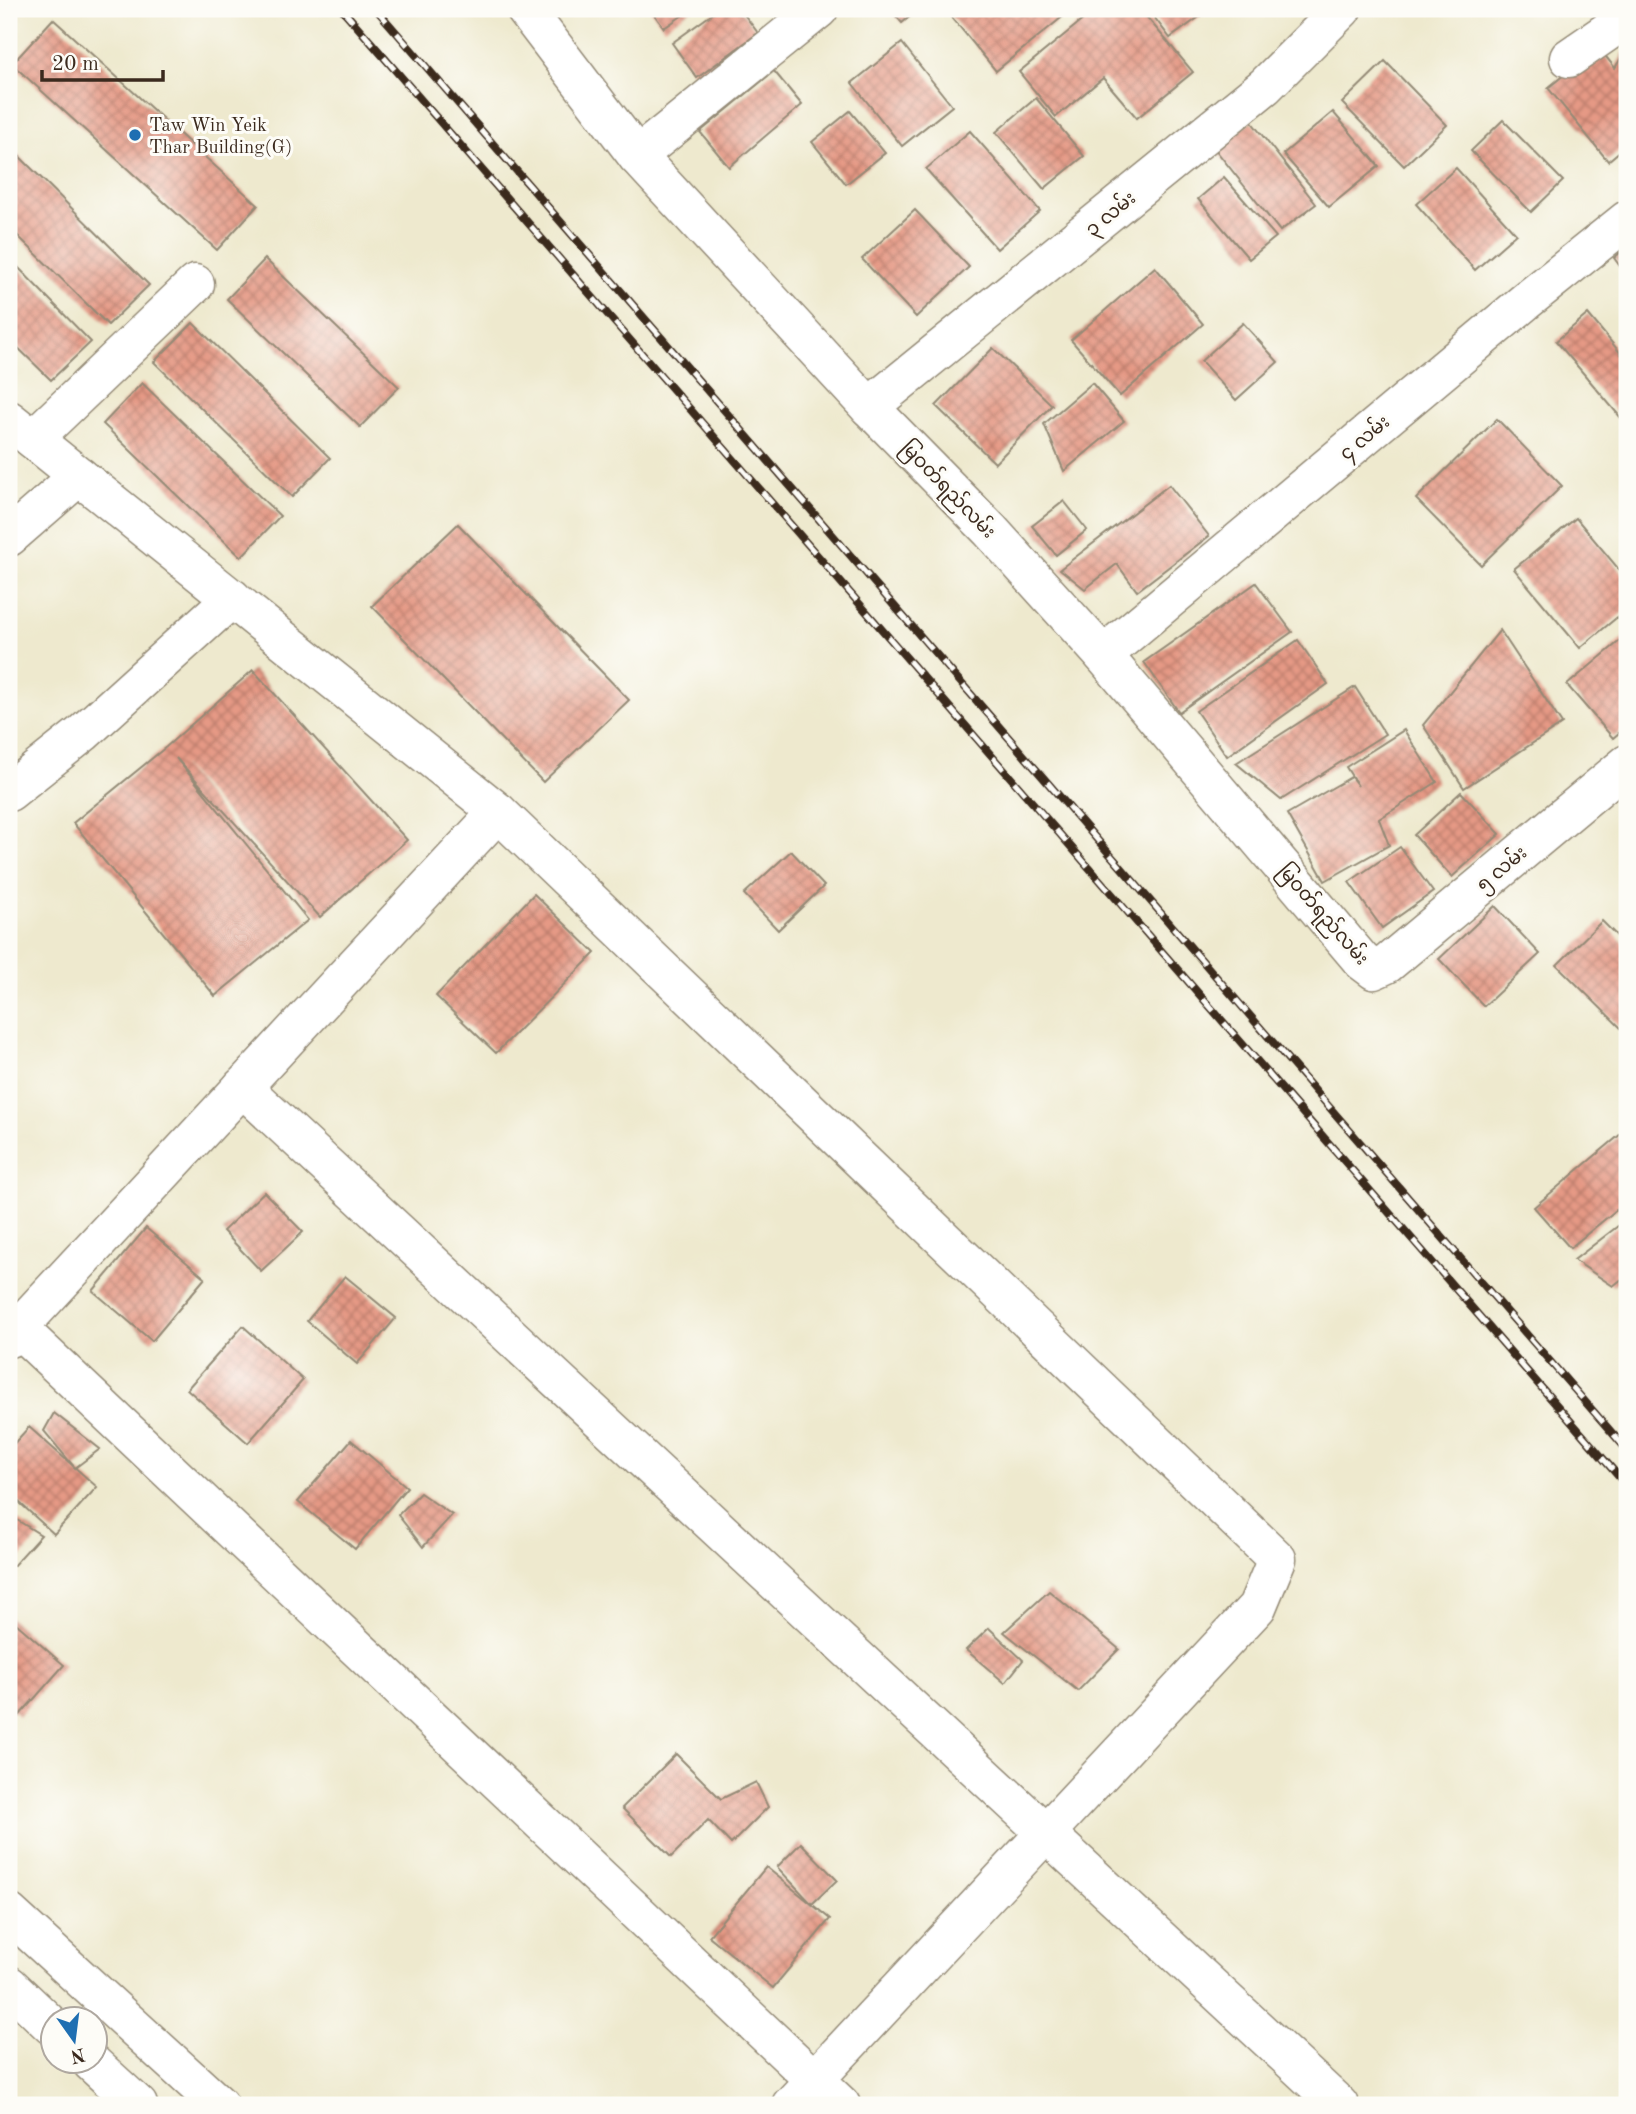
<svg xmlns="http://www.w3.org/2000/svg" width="1636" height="2114" font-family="'Old Standard TT','Noto Sans Myanmar',serif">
<defs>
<pattern id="building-cross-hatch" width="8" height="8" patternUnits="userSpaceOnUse" patternTransform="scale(1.75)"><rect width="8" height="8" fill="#e59985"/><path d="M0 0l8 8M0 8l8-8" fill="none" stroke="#bb7d6c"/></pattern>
</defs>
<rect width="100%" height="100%" fill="#fdfcf7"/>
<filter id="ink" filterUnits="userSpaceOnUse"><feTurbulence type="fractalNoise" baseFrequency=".0143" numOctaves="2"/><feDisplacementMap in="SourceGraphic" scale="14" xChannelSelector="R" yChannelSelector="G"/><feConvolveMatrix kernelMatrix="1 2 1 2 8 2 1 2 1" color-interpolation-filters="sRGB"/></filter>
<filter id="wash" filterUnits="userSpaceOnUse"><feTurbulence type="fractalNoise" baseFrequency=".00686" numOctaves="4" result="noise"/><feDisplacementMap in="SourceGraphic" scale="28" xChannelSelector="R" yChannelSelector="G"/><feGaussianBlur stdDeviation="1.57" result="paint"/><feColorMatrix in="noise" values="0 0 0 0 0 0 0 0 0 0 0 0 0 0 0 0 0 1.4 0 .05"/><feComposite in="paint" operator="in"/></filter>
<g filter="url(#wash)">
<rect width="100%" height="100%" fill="#eee9ce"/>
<g id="blocks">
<!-- building -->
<g fill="url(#building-cross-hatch)">
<path d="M650,9h42l-28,19z"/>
<path d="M719,9h21l18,24 -61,45 -25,-35z"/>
<path d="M890,9h29l-17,14z"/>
<path d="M945,9h127l-76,62z"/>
<path d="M1096,9h44l53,63 -56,46 -34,-40 -47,39 -37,-45z"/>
<path d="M1148,9h56l2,3 -36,26z"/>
<path d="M53,19l205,186 -41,45 -205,-186z"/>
<path d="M902,43l50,63 -50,40 -50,-63z"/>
<path d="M1598,47l17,21 12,-20v97l-19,16 -60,-73z"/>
<path d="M1385,61l62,64 -43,41 -62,-63z"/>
<path d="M774,71l28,34 -73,62 -29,-35z"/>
<path d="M1036,98l48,58 -40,33 -48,-57z"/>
<path d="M850,111l35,42 -39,31 -34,-42z"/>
<path d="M1333,112l46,54 -50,41 -46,-53z"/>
<path d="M1503,120l60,61 -32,31 -60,-61z"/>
<path d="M1251,121l65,83 -36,27 -65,-82z"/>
<path d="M970,131l70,80 -43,38 -71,-80z"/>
<path d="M9,146l140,139 -41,40 -99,-98z"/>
<path d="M1456,168l60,66 -41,36 -59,-66z"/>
<path d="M1224,177l52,60 -27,22 -51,-60z"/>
<path d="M915,210l54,57 -53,50 -54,-58z"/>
<path d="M1627,247v29l-13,-18z"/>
<path d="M9,258l82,84 -40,38 -42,-41z"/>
<path d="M265,259l134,128 -39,40 -133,-128z"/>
<path d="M1155,267l48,57 -83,72 -49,-56z"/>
<path d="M1588,314l39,47v64l-71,-84z"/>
<path d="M193,323l137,135 -38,39 -138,-135z"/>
<path d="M1243,323l35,39 -42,38 -35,-39z"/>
<path d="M993,348l59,57 -57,58 -59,-57z"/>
<path d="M142,383l138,133 -39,41 -138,-133z"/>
<path d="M1092,383l32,38 -60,50 -20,-47z"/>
<path d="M1497,419l65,67 -81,79 -65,-66z"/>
<path d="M1169,485l40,51 -72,55 -20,-27 -32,25 -25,-20z"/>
<path d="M1064,501l23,29 -31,25 -24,-29z"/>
<path d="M1576,518l51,61v30l-47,39 -66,-79z"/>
<path d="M458,524l171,176 -86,82 -171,-176z"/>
<path d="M1256,583l36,49 -113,80 -35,-50z"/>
<path d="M1500,630l62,94 -98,64 -41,-63z"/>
<path d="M1627,635v91l-14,12 -46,-53z"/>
<path d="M1298,640l30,44 -101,72 -31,-45z"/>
<path d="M253,670l154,170 -87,77 -144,-159 132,162 -93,76 -142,-173 93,-76z"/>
<path d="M1355,687l30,47 -104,66 -45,-37z"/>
<path d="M1404,730l33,52 -58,37 10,26 -64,36 -38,-67 64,-37 7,9 -12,-19z"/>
<path d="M1461,792l39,42 -48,43 -38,-42z"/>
<path d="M1400,847l33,45 -51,36 -33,-46z"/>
<path d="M791,851l33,35 -46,44 -34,-36z"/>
<path d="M534,894l61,59 -99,100 -60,-57z"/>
<path d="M1495,906l45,48 -56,52 -45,-47z"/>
<path d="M1602,921l25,25v88l-70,-69z"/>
<path d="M1621,1134l6,7v60l-57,47 -36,-41z"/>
<path d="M264,1192l39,40 -42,39 -38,-40z"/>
<path d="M1627,1219v56l-14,11 -39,-26z"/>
<path d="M146,1228l59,50 -53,63 -59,-50z"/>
<path d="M345,1276l51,42 -39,46 -50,-43z"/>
<path d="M243,1326l60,54 -55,63 -61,-54z"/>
<path d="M54,1413l46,36 -25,19 -31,-37z"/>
<path d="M29,1427l68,60 -43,47 -45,-41v-44z"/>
<path d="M351,1440l56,47 -52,62 -57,-47z"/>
<path d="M420,1493l32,22 -29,32 -25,-32z"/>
<path d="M9,1515l32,20 -28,31 -4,-3z"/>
<path d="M1049,1591l70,58 -41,42 -74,-59z"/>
<path d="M9,1617l55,48 -45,51 -10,-9z"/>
<path d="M989,1628l34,32 -18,23 -39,-33z"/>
<path d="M676,1754l45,45 35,-17 12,25 -37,37 -23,-24 -37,37 -49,-49z"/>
<path d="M801,1843l36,37 -25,24 -35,-37z"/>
<path d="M766,1867l64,52 -57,69 -64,-52z"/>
</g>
</g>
</g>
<g filter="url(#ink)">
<use href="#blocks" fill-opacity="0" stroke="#948a76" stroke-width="2"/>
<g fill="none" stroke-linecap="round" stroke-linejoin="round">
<defs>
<g id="minor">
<path d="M525,9l112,147 232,251 121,123 113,125 259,306 12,9 13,-6 240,-200"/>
<path d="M1569,58l58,-40"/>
<path d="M637,156l182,-147"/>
<path d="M869,407l396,-321 77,-77"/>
<path d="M9,420l489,392 779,747 -20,48 -466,498"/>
<path d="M33,439l162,-155"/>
<path d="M9,537l70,-61"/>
<path d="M1103,655l423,-354 101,-81"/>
<path d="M9,792l74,-59 149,-135"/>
<path d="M242,1087l1097,1018"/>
<path d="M18,1328l823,777"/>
<path d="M9,1338l489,-526"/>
</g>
<g id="major">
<path d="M9,1913l210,192"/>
<path d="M9,1985l43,41"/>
<path d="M91,2062l47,43"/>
</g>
</defs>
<!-- minor casing -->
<use href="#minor" stroke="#948a76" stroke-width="41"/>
<!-- major casing -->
<use href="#major" stroke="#948a76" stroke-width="41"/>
<!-- minor -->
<use href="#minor" stroke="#fff" stroke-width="38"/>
<!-- major -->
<use href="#major" stroke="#fff" stroke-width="38"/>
<defs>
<g id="rail">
<path d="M342,9l1285,1477"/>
<path d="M376,9l1251,1441"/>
</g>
</defs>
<!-- rail casing -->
<use href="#rail" stroke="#3b2a1e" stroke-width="8"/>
<!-- rail -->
<use href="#rail" stroke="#fdfcf7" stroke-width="5" stroke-dasharray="16" stroke-linecap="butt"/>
</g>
</g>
<!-- markers -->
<circle fill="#1f6fb2" stroke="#fdfcf7" stroke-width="2.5" cx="135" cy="135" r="7"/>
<g text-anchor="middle" stroke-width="6" stroke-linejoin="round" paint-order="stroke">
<!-- poi labels -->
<g font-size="19" fill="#3b2a1e" stroke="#fdfcf7" text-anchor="start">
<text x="149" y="131">Taw Win Yeik<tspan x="149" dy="22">Thar Building(G)</tspan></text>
</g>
<!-- street labels -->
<g font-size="19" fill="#3b2a1e" stroke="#fdfcf7">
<text transform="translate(1110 213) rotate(-39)" y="7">၃ လမ်း</text>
<text transform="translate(1364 437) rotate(-40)" y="7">၄ လမ်း</text>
<text transform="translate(949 489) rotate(46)" y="7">မြဝတ်ရည်လမ်း</text>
<text transform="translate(1501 868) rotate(-40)" y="7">၅ လမ်း</text>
<text transform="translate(1324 914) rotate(49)" y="7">မြဝတ်ရည်လမ်း</text>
</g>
</g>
<!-- margin -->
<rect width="1636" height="2114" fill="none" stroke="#fdfcf7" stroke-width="35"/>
<!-- north arrow -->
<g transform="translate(74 2040) rotate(166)"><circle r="33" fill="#fdfcf7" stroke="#afa8a0" stroke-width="2"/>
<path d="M0-5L12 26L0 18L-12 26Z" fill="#1f6fb2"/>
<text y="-10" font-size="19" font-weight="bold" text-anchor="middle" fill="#3b2a1e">N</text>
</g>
<!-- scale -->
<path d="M42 70v10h121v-10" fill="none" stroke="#3b2a1e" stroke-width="3.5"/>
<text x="52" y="70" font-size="21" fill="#3b2a1e" stroke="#fdfcf7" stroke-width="5" paint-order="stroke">20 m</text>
</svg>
